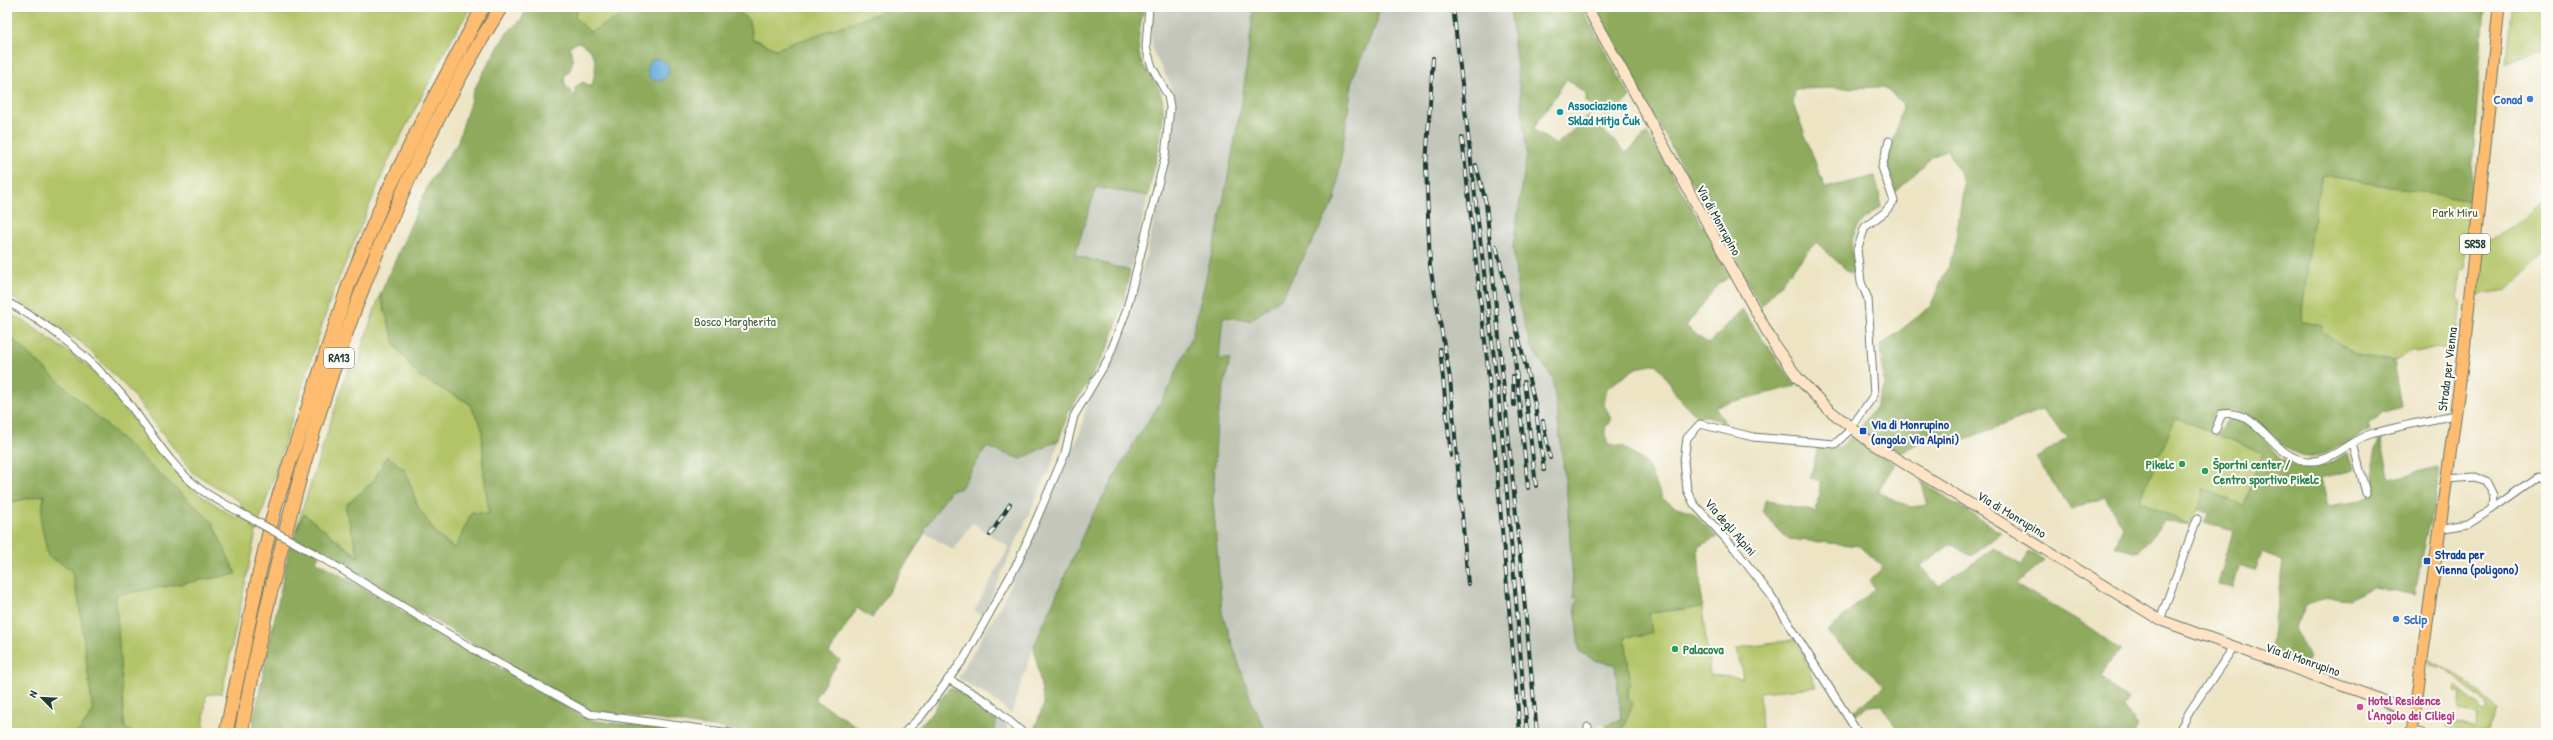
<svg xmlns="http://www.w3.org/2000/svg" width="2553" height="740" font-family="'Patrick Hand',sans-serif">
<rect width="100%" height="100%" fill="#fdfcf7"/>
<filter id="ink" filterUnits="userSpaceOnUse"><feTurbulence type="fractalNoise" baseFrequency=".025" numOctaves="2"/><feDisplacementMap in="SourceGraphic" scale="8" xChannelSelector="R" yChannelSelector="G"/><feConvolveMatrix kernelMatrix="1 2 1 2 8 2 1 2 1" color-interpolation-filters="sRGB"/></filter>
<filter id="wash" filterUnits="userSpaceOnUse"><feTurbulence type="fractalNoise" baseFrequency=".012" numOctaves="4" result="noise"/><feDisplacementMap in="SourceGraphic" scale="16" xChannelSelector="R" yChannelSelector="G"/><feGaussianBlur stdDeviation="0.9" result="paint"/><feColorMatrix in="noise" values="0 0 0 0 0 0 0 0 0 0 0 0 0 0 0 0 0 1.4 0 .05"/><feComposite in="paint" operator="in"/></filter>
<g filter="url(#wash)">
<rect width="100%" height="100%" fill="#ede4c4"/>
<!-- industrial -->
<g fill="#c3c6b9">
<path d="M1154,7h100l-12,94 -23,123 -27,112 -25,56 -33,51 -100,203 -23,68 -22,-18 -31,-18 45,-77 78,-170 5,-25 24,-43 17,-40 19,-67 22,-96 7,-50 -5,-26 -17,-32 -2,-20z"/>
<path d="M1379,7h131l17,146 -14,94 18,100 22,32 14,117 7,101h3l1,6 -3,1 4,46 17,11 19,2 6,56 -15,7 -22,2v5h-318l-15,-33 -29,-87 -9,-113 4,-81 13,-59h-11l4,-43 22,2 90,-119 18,-124 24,-54z"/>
<path d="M1096,186l52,10 -18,75 -55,-16z"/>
<path d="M1059,440l-7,24 -70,152 -8,-5 35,-64 -37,-24 -19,27 -28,-17v-5l26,-38 9,-1 26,-42 35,12z"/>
<path d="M998,718l10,8 -2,7h-13z"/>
</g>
<!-- green -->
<g fill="#b3c468" stroke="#69804e">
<path d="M7,7h464l-18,29 -64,123 -58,138 -75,235 -34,161 -16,2 -3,38h-69l-9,-5 -8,-41 -1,-92 120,-21 -24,-52 -205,-188v-22l17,9 64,45 108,126 40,26 6,-15 -50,-31 -62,-81 -49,-49 -74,-48z"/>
<path d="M578,7h68l-9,1 -47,25 -15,-16z"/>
<path d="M732,7h157l-15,8 -98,34 -24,-11 -3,-18z"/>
<path d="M2511,7h35v40l-40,17z"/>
<path d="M1982,169l333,39 8,-33 147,26 -6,69 -4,1 -2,27 3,4 -6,48 -18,-3 -22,5 -2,-2 -19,11 -39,-6 -34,-24 1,-6 -21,-3z"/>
<path d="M2546,197v58l-38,35 -31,5 7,-53c26,-10 43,-25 62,-45z"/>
<path d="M380,295l16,52 24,30 49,26 13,25 1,37 6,50 -17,-3 -17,37 -17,-13 -20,-29 -13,-37 -18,-14 -14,26 -28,24 15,52 -56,-44 -9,18 53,-163 9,-1 4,-6v-13z"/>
<path d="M2175,418l88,35 -19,53 -41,-17 1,5 -14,31 -51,-24z"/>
<path d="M44,495l-3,27 7,34 23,13 8,33 14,110 -16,21h-70v-230z"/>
<path d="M1702,607l8,68 33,3 -6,-29 60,-10 19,48 -56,5 2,38 -13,3h-129l13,-29 -5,-6v-12h3l-6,-49 23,-3 1,-21z"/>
<path d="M2429,659l37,22 31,28 -11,24h-18l-22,-6 5,-6 24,7 3,-13 -19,-6 2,-16 -6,-1 1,-6 23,19 1,5 5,2 2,-4 -3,-7 -42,-34 -12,-2z"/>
</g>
<!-- forest -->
<g fill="#8eaa5c" stroke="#567448" fill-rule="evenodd">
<path d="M528,7h50l-3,10 15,15 47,-24 40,-1 5,4 5,-4h45l17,13 3,19 24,10 98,-34 15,-8h255c-3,16 -10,42 -1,58 8,12 19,24 20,40 2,22 -10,68 -15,91l-52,-9 -21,68 55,16 -8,37 -13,37 -20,36 -21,32 -9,27 -38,19 -35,-12 -26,42 -9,1 -26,38v5l-53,85 -15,-10 -28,45 11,7 -26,39 53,34h-110l-165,-22 -55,-29 -216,-130 -5,9 273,159 105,13h-443l38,-184 15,-35 55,44 -14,-52 28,-24 14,-26 18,14 13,37 20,29 17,13 17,-37 17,2 -6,-49 -1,-37 -13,-25 -49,-26 -24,-30 -16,-52 50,-114 27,-37 17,-54 9,-17 23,-39 16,-16zM579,42c22,14 17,23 13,45l-9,-5 -8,5 1,10 -11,-12 -1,-8c10,-10 11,-18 5,-31z"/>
<path d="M1254,7h125l-2,15 -24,55 -18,123 -53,97 -32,24 -5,-2 -22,-2 -4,42h11l-13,60 -4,81 9,113 29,87 15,33h-233l11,-29 -10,-58 55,-125 45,-78 33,-51 25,-56 27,-112 23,-123z"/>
<path d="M1510,7h71l49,89 -11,13 -12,6 -21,-13v-9l-20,-13 -33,49 23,16 33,-29 37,37 21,-20 58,97 25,47 -12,7 -32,42 22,18 34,-34 54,76 -81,20 10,17 -17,-7 -11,1 -19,-20 -21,-33 -21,4 -29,20 -3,17 8,14 -7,9 2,16 16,2 22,16 18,37 13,8 15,4 26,26 -19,10 4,60 -53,6 3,21 -27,3 6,49h-3v12l5,6 -13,29h-13l-1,-7 15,-7 -6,-55 -19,-3 -17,-10 -4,-47 3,-1 -1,-6 -3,1 -7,-102 -14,-117 -22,-32 -12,-43 -6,-57 14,-94z"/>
<path d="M1593,7h891l-14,194 -147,-26 -8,33 -14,114 22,3 -2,6 34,24 39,6 8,46 -21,6 -4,6 -9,3 2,8c-17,9 -37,23 -56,26 -37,5 -51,-54 -96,-44l-7,18 7,3 10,-14 15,3 17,10 21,28 24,8 21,-3 22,-12 5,17 -32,8 7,28 31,-5 15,-6 -1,-35 7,-23 10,42 47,-12c4,27 -3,36 -9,60 -6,22 -9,45 -13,68l-41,-9 -24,13 -20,-2 -24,7 -12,25 15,27 -4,8 -34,-14 12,-89 -22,-8 -7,18 -14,-5 -7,21 -15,-3 15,-53 -29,-8 5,-11 -13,-2 8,-16 -1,-6 41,18 19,-53 -87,-35 -37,83 51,24 -26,-4 -25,31 -25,-6 9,-18 -18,-31 -33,13 -36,-52 32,-20 -26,-28 -87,33 -16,-11 -39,21 -39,-26 15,-21 8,-20 -4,-40 50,-39 24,-55 10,-69 -16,-34 -16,8 -36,35 -9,-25 16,-63 -19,-17 -89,2 -2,14 32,85 50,-12 7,30c-35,24 -32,31 -28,71l-38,-35 -55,65z"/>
<path d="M7,334l205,188 24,52 -120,21 8,127 1,6 9,5h-57l16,-21 -14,-110 -8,-33 -23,-13 -7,-34 3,-27 -37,8z"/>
<path d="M1851,437l44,27 -18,28 34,15 17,-2 -7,-24 80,52 -30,23 -20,-12 -31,22 19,20 55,-38 28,17 7,-14 15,10 -28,23 68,40 37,26 -15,15 -4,12 13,14 13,7 -5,9 15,19 -3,7h-235l-19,-28 -13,1 -14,10 -1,-4 32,-26 -58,-54 48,-44 -6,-7 14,-14 -23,-21 -71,-7 -13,-11 -13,-17 2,-11 51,12 5,-32 -11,-2 8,-31h22z"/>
<path d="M949,688c20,5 33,17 49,30l-5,15h-80l17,-18z"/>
</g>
<!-- water -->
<circle fill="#64aada" stroke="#427487" cx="658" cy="70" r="11"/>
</g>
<g filter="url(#ink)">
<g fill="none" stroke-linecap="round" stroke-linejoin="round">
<defs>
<g id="street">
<path d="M7,302c43,22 84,57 115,93 25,30 46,70 78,94 12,9 26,15 39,23"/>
<path d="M2215,430l7,-16c38,-6 51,45 85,47 25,2 42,-21 64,-27 28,-8 56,-13 84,-19"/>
<path d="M2353,444l13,49"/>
<path d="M2492,509l45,-32 9,5"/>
<path d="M2439,529l29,-5 24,-15 1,-14 -7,-14 -11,-4 -29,2"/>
<path d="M319,556l154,93 117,65 141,19"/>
<path d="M2160,620l37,-101"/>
<path d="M948,679l38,22 37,32"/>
<path d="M1588,727v6"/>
<path d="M2412,731l11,2"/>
<path d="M904,733l18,-18 43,-58 53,-95 47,-109 9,-37 34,-57 18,-47 39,-155 5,-50 -2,-11 -16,-29 -6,-20 3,-40"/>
<path d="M1858,733l-88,-139 -35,-45 -41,-45 -7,-14 -3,-29 3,-23 13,-14 53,13 82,7 13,-12 26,-37 -6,-96 -7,-17 -4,-32 8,-23 20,-15 9,-11 -12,-34 7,-26"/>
<path d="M2178,733l12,-22 43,-63"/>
</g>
<path id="secondary" d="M1587,7l188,339 23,32 30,31 43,34 289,177 222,80 32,15"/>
<path id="primary" d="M2412,733l52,-381 35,-345"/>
<g id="highway">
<path d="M226,733l33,-159 17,-70 73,-220 35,-85 45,-92 54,-100"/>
<path d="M241,733c46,-249 125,-510 260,-726"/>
</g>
</defs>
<!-- street casing -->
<use href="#street" stroke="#677766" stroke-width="9"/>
<!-- secondary casing -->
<use href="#secondary" stroke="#677766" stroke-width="12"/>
<!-- primary casing -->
<use href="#primary" stroke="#677766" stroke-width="13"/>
<!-- highway casing -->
<use href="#highway" stroke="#677766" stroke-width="15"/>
<!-- street -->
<use href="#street" stroke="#fff" stroke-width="7"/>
<!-- secondary -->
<use href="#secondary" stroke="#fee4c6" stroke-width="10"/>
<!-- primary -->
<use href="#primary" stroke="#fdbc70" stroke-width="11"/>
<!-- highway -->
<use href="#highway" stroke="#fdbc70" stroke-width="13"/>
<defs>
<g id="rail">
<path d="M1453,7l47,402 27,324"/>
<path d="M1433,58l-7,107 4,101 20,112 18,206"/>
<path d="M1462,138l25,221 33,374"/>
<path d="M1476,165l10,38 51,530"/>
<path d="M1496,246l39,158 9,66"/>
<path d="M1513,339l15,149"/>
<path d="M1440,349l11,107"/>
<path d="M1513,376l1,29"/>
<path d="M1524,382l12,104"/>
<path d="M1543,421l7,37"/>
<path d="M990,535l20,-31"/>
</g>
</defs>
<!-- rail casing -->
<use href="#rail" stroke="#1f3d34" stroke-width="4"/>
<!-- rail -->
<use href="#rail" stroke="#fdfcf7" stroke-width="2.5" stroke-dasharray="8" stroke-linecap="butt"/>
<defs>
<path id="street-bridge" d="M239,512l80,44"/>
</defs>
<!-- street-bridge casing -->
<use href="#street-bridge" stroke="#677766" stroke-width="9" stroke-linecap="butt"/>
<!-- street-bridge -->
<use href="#street-bridge" stroke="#fff" stroke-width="7"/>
</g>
</g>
<!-- markers -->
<g fill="#3f7fe0" stroke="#fdfcf7" stroke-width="1.5">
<circle cx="2530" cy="99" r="4"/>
<circle cx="2396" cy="619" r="4"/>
</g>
<circle fill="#0f9aa8" stroke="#fdfcf7" stroke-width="1.5" cx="1560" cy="112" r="4"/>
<g fill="#1a4fb4" stroke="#fdfcf7" stroke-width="1.5">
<rect x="1859" y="427" width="8" height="8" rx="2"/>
<rect x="2423" y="557" width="8" height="8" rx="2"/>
</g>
<g fill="#2e9e5b" stroke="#fdfcf7" stroke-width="1.5">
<circle cx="2182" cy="464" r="4"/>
<circle cx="2205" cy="471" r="4"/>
<circle cx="1675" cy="649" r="4"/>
</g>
<circle fill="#d1479c" stroke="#fdfcf7" stroke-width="1.5" cx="2360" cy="707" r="4"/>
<g text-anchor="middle" stroke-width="4" stroke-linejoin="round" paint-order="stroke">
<!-- shield labels -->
<g fill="#fdfcf7" stroke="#62766e" stroke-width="1">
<rect x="2460" y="234" width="30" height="20" rx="3"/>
<rect x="324" y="348" width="30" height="20" rx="3"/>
</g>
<g font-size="12" font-weight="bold" fill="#1f3d34">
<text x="2475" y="248">SR58</text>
<text x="339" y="362">RA13</text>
</g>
<!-- shop labels -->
<g font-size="13" font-weight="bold" fill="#366cbe" stroke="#fdfcf7" text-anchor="end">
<text x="2522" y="104">Conad</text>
<text x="2404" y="624" text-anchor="start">Sclip</text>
</g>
<!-- culture labels -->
<g font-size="13" font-weight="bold" fill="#0d838f" stroke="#fdfcf7" text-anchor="start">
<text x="1568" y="110">Associazione<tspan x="1568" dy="15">Sklad Mitja Čuk</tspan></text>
</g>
<!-- park labels -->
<g font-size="13" fill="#445f41" stroke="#fdfcf7">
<text x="2455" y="217">Park Miru</text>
<text x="735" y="326">Bosco Margherita</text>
</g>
<!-- street labels -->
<g font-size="13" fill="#1f3d34" stroke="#fdfcf7">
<text transform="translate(1719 220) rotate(61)" y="5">Via di Monrupino</text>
<text transform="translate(2447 369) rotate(-83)" y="5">Strada per Vienna</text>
<text transform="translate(2012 514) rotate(31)" y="5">Via di Monrupino</text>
<text transform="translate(1731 527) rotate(49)" y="5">Via degli Alpini</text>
<text transform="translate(2303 659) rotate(19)" y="5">Via di Monrupino</text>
</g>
<!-- transit labels -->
<g font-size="13" font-weight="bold" fill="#164399" stroke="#fdfcf7" text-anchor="start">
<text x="1871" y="429">Via di Monrupino<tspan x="1871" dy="15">(angolo Via Alpini)</tspan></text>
<text x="2435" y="559">Strada per<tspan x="2435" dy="15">Vienna (poligono)</tspan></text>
</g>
<!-- leisure labels -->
<g font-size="13" font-weight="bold" fill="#27864d" stroke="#fdfcf7" text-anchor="start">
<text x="2174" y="469" text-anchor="end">Pikelc</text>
<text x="2213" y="469">Športni center /<tspan x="2213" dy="15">Centro sportivo Pikelc</tspan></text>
<text x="1683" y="654">Palacova</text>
</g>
<!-- hotel labels -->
<g font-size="13" font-weight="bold" fill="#b23c85" stroke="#fdfcf7" text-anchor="start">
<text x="2368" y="705">Hotel Residence<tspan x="2368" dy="15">l'Angolo dei Ciliegi</tspan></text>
</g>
</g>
<!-- margin -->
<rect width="2553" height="740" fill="none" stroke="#fdfcf7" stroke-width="24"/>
<!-- north arrow -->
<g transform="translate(42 698) rotate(294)" stroke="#fdfcf7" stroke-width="3" paint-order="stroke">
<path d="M0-3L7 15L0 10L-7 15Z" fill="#1f3d34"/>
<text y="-6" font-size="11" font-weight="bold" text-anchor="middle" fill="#1f3d34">N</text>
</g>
</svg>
